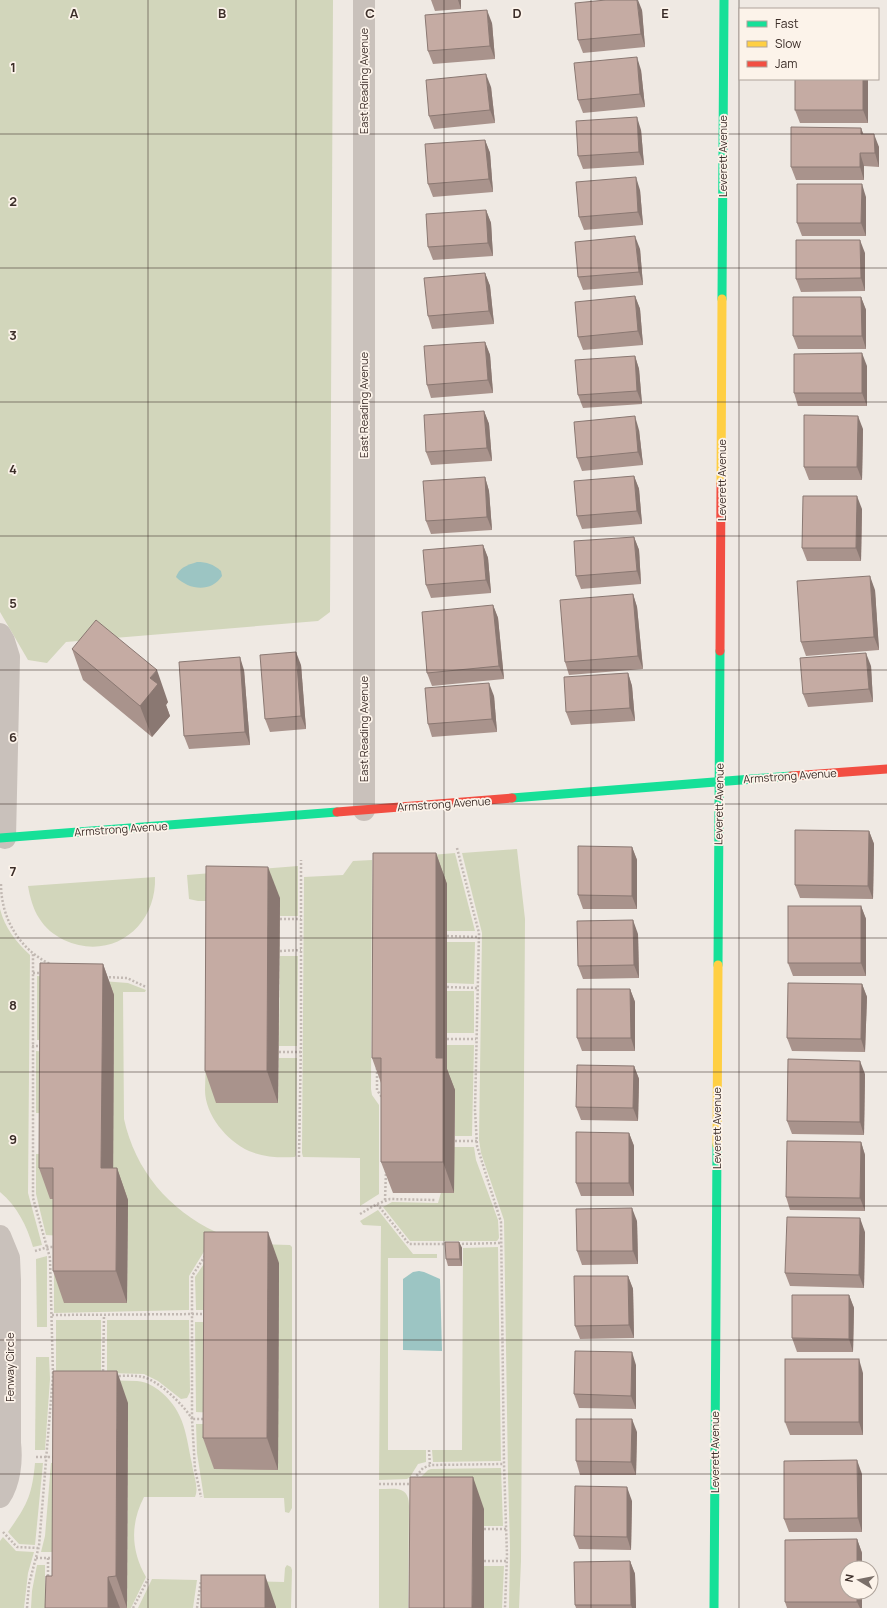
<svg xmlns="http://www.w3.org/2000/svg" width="887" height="1608" font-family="Manrope,sans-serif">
<rect width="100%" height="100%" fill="#efe9e3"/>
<!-- green -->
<g fill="#d2d6bb">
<path d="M0,0h333l-3,612 -12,9 -252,21 -19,21 -19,-3 -28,-48z"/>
<path d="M517,849l8,70 -4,642 -2,47h-10l1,-61 -2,-71 -4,-256 -23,-67 -2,-13 3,-207 -20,-80z"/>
<path d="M455,853l20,78h-28l-63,-72z"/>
<path d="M372,860l-1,229 1,6 7,10v89l-19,12v-48l-57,-1 -1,-4 2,-276 39,-2 10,-14z"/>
<path d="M298,866v50h-18l-2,187 1,-45h18l-1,97 -1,2c-15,1 -32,0 -46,-6 -22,-10 -44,-36 -44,-61l6,-189h-13l-9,-2 -2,-24z"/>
<path d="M155,877c2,50 -44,85 -91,63 -10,-5 -19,-12 -25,-22 -6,-9 -9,-21 -11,-32z"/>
<path d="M0,909c5,19 16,33 30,46l-2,238 14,52 -9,2c-6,-21 -16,-41 -33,-55z"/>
<path d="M447,942h28l-1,42 -27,-1z"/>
<path d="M280,956h18l-1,90h-18z"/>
<path d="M37,976l91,7 18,7 -1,2h-22l1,127c11,51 45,91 92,113l-27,44v34l-135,3v-56l73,45 1,-102 -77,-160h-14z"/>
<rect x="447" y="991" width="27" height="42"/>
<path d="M447,1045h27l-2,91h-17v-46h-8z"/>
<path d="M36,1051l15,1 -1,61h-14z"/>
<path d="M454,1147h20l2,13 22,60 1,18 -2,3h-87l-27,-34 9,-5 46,1z"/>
<path d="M36,1154h14l14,45v37l-18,-1 -10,-41z"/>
<path d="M378,1210l35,44h24v4h-49v192h38v12l-8,2 -8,13 -3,2 -28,1 2,-254 -18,-1 -3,-4z"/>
<path d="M223,1236l29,8 38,1 2,2v261l-3,5 -4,-1 -1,-14h-80l-7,-45 -1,-29h19v-114h-19l-1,-33z"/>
<path d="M498,1247l3,214 -68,1 -1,-12h30l1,-202z"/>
<path d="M47,1256v71h-10l-1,-68z"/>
<rect x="56" y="1320" width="45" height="53"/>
<path d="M107,1320h82l1,72 -3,6 -6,1 -23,-18 -14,-7 -37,-1z"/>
<path d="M195,1322h20v91l-19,-1z"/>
<path d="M36,1357h13l1,22 -5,71h-10z"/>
<path d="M57,1379l80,2c10,1 17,5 24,11 24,20 25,44 31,72 1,9 6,21 4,30l-1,3h-51c-14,27 -13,54 2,80l-15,31h-4l1,-205 -64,48h-11z"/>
<path d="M64,1462v90h-23l4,-16 6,-73z"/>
<path d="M35,1463h8l-8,82 -16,-1 -11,-12c19,-27 24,-36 27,-69z"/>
<path d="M501,1468l2,58h-19v-17l-66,-29 10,-10 3,-1z"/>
<path d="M379,1489c16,0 30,-4 30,17l-1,102h-29z"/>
<path d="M3,1537l13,14 18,1 -6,21 -4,35h-24v-67z"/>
<path d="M37,1565h8v24l18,1 1,18h-33l1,-17z"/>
<path d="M287,1565l4,2 1,3 -1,38h-91l4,-28 80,2 1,-14z"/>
<path d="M484,1566h20l-2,42h-19z"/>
<path d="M152,1579l45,1 -4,28h-55z"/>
</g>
<!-- water -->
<g fill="#9cc5c3">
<path d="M197,562c10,0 16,2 24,9l1,5c-11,17 -33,14 -46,1 3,-9 11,-12 21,-15z"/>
<path d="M419,1271l5,1 16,7 2,72 -39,-1v-71l10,-7z"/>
</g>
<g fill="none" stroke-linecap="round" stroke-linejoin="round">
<!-- path -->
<g stroke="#c2b9b3" stroke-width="2.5" stroke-dasharray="2 2" stroke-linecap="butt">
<path d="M457,848l22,85 -4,177 2,36 24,76 3,242 3,92 -2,52"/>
<path d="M1,884c0,34 18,65 49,80"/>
<path d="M280,919h21"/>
<path d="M447,936l32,1"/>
<path d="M280,951l21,-1"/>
<path d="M33,973h9"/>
<path d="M105,977l22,1 19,9"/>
<path d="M447,987l30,1"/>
<path d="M447,1039h29"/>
<path d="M32,1046h10"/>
<path d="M279,1052h22"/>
<path d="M377,1068v22l6,9"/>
<path d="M455,1141h22"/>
<path d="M299,1157l2,-116v-181"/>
<path d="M385,1200l1,-29"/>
<path d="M377,1204l32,40h38"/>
<path d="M360,1214l17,-10 13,-5 45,1"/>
<path d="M458,1244l43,-1"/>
<path d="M35,1251l13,-4h8"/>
<path d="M205,1256l-13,20v143h13"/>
<path d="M52,1315l153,-1"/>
<path d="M103,1375l1,-60"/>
<path d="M115,1376c9,0 20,-1 28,1 16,4 41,28 49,42l3,50 6,28"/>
<path d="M429,1450l1,16"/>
<path d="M36,1457h19"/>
<path d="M414,1479l9,-11 8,-3 73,-1"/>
<path d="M379,1484h32"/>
<path d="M484,1529h22"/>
<path d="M3,1532l14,15 21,1"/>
<path d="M36,1558h20"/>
<path d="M48,1558v20"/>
<path d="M484,1561h22"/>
<path d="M27,1608l2,-24 10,-38 14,-171 -3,-117 -17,-60v-245"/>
<path d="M133,1608l15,-29"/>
<path d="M197,1608l4,-28"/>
</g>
<!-- street -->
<g stroke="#c9c1bb" stroke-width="22">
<path d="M364,0v810"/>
<path d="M0,634l4,7 5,16 -4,181"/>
<path d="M0,1236l9,22 1,22v163c2,17 0,39 -10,54"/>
</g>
<!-- fast -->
<g stroke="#16e098" stroke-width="9">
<path d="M722,299l2,-299"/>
<path d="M512,798l279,-22"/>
<path d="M0,838l337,-26"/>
<path d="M718,965l2,-314"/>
<path d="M714,1608l3,-463"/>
</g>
<!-- slow -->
<g stroke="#ffcf43" stroke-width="9">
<path d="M721,484l1,-185"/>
<path d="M717,1145l1,-180"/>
</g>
<!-- jam -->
<g stroke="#f24e42" stroke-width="9">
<path d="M720,651l1,-167"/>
<path d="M791,776l96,-7"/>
<path d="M337,812l175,-14"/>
</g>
</g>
<!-- wall -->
<g fill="#a9938c">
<path d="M431,0h30v9l-26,2z"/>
<path d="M642,10l3,37 -62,6 -5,-13z"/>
<path d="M492,23l3,36 -62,5 -5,-13z"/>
<path d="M641,70l4,37 -62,6 -5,-13z"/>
<path d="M868,79v44h-68l-5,-13z"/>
<path d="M491,87l4,36 -61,6 -5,-13z"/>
<path d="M861,128l2,6 16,13v20l-15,-1v14h-68l-5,-13z"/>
<path d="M641,130l3,35 -61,4 -5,-13z"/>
<path d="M485,140l5,13 3,39 -60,5 -5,-13z"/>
<path d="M640,190l3,35 -59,5 -5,-13z"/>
<path d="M866,197v39h-64l-5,-13z"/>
<path d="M486,210l5,13 2,33 -60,4 -5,-13z"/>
<path d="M640,249l3,36 -60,5 -5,-13z"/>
<path d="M865,253v38l-64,1 -5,-13z"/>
<path d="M485,273l5,13 4,38 -62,5 -4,-13z"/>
<path d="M635,296l5,13 3,36 -60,5 -5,-13z"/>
<path d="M861,297l5,13v39h-68l-5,-13z"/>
<path d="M485,342l5,13 3,38 -62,5 -4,-13z"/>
<path d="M635,356l4,13 3,35 -59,4 -5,-13z"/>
<path d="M867,366v40h-69l-4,-13z"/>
<path d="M484,411l5,13 3,37 -61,4 -5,-13z"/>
<path d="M863,429l-1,51h-53l-5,-13z"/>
<path d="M639,430l4,35 -61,6 -5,-13z"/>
<path d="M634,476l5,13 3,35 -60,5 -5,-13z"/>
<path d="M485,477l4,14 3,39 -61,4 -5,-13z"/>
<path d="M862,509l-1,52h-54l-5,-13z"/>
<path d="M634,537l5,13 2,34 -60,5 -5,-13z"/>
<path d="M483,545l5,13 3,35 -60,5 -5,-13z"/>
<path d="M875,590l4,60 -73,6 -5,-14z"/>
<path d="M633,594l4,13 6,62 -74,6 -4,-13z"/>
<path d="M493,605l5,13 6,61 -72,7 -5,-13z"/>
<path d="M72,649l96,53 -2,3 4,11 -18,21 -69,-57z"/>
<path d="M301,665l5,64 -36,3 -5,-13z"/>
<path d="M871,666l2,36 -65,5 -5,-13z"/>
<path d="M244,670l6,75 -61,4 -5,-13z"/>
<path d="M628,673l4,13 3,35 -64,4 -5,-13z"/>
<path d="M494,696l3,36 -65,5 -4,-13z"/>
<path d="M869,831l5,13 -1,55 -73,-1 -5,-13z"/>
<path d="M632,847l5,13v49h-54l-5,-14z"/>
<path d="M436,853l11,31v185l8,21 -1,103h-61l-12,-31v-79l-9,-25z"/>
<path d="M280,898l-2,205h-62l-11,-32z"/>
<path d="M861,906l5,13v57h-73l-5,-13z"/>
<path d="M638,934l1,44 -56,1 -5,-13z"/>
<path d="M103,964l11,31 -1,173h4l11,32 -1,103h-63l-11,-32v-72h-3l-11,-31z"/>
<path d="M862,984l5,13 -2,55 -73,-1 -5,-13z"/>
<path d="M630,989l5,13v49h-53l-5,-13z"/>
<path d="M634,1066l5,13 -1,42 -57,-1 -5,-13z"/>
<path d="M865,1074l-1,61 -72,-1 -5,-13z"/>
<path d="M629,1133l5,13v50h-53l-5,-13z"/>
<path d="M861,1142l4,13v56l-75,-1 -4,-13z"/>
<path d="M637,1221l1,43 -56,1 -5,-14z"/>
<path d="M865,1232l-1,56 -74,-2 -5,-13z"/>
<path d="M459,1242l3,6v18h-14l-2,-7z"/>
<path d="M279,1263l-1,207 -64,-1 -11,-31z"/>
<path d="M628,1276l5,13 1,49 -54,1 -5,-13z"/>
<path d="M849,1295l5,13 -1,44h-56l-5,-14z"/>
<path d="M636,1365v44l-57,-1 -5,-14z"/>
<path d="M863,1373v62h-73l-5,-13z"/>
<path d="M128,1403l-1,205h-82l7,-32z"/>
<path d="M637,1432l-1,43h-56l-4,-14z"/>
<path d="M862,1474v58h-73l-5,-13z"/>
<path d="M632,1501l-1,49 -52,-1 -5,-13z"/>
<path d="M857,1539l5,14v15h-15v24h15v16h-75l-2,-6z"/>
<path d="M630,1561l5,13 1,34h-60l-1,-3z"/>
</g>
<!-- shaded-wall -->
<g fill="#8a7872">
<path d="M458,0h3v9z"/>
<path d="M637,0h1l4,10 3,37 -4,-13z"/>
<path d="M487,10l5,13 3,36 -5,-13z"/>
<path d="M637,57l4,13 4,37 -5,-13z"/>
<path d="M486,74l5,13 4,36 -5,-13z"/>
<path d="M863,79h5v44l-5,-13z"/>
<path d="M637,117l4,13 3,35 -5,-13z"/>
<path d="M861,128l5,13 -5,-7z"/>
<path d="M874,134l5,13v20l-4,-14z"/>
<path d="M485,140l5,13 3,39 -4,-13z"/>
<path d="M860,153l4,13v14l-4,-13z"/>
<path d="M636,177l4,13 3,35 -5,-13z"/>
<path d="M862,184l4,13v39l-5,-13z"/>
<path d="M486,210l5,13 2,33 -5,-13z"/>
<path d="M635,236l5,13 3,36 -4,-13z"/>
<path d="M860,240l5,13v38l-4,-13z"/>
<path d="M485,273l5,13 4,38 -5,-13z"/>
<path d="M635,296l5,13 3,36 -5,-14z"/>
<path d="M861,297l5,13v39l-4,-13z"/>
<path d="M485,342l5,13 3,38 -5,-13z"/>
<path d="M862,353l5,13v40l-5,-13z"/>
<path d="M635,356l4,13 3,35 -5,-13z"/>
<path d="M484,411l5,13 3,37 -5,-13z"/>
<path d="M635,416l4,14 4,35 -5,-13z"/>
<path d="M858,416l5,13 -1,51 -5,-13z"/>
<path d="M634,476l5,13 3,35 -5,-13z"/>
<path d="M485,477l4,14 3,39 -5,-13z"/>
<path d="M857,496l5,13 -1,52 -5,-13z"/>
<path d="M634,537l5,13 2,34 -4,-13z"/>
<path d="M483,545l5,13 3,35 -5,-13z"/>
<path d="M870,576l5,14 4,60 -5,-13z"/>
<path d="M633,594l4,13 6,62 -5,-13z"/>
<path d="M493,605l5,13 6,61 -5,-13z"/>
<path d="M296,652l5,13 5,64 -5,-13z"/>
<path d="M866,653l5,13 2,36 -4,-13z"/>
<path d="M240,657l4,13 6,75 -5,-13z"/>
<path d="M157,670l11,32 -2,3 4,11 -18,21 -12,-31 10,-28z"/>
<path d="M628,673l4,13 3,35 -5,-13z"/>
<path d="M489,683l5,13 3,36 -5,-13z"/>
<path d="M869,831l5,13 -1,55 -5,-13z"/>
<path d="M632,847l5,13v49l-5,-13z"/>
<path d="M436,853l11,31v185l8,21 -1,103 -11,-31 -7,-104z"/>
<path d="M268,867l12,31 -2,205 -11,-32z"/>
<path d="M861,906l5,13v57l-5,-13z"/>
<path d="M633,920l5,14 1,44 -5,-13z"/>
<path d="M103,964l11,31 -1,205 -12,-32z"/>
<path d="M862,984l5,13 -2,55 -4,-13z"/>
<path d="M630,989l5,13v49l-4,-13z"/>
<path d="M860,1061l5,13 -1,61 -4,-13z"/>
<path d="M634,1066l5,13 -1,42 -5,-13z"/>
<path d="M629,1133l5,13v50l-5,-13z"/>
<path d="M861,1142l4,13v56l-5,-13z"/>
<path d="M117,1168l11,32 -1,103 -11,-32z"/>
<path d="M632,1208l5,13 1,43 -5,-13z"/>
<path d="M860,1218l5,14 -1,56 -5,-13z"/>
<path d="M268,1232l11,31 -1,207 -11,-32z"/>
<path d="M459,1242l3,6v18l-2,-7z"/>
<path d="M628,1276l5,13 1,49 -5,-13z"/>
<path d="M849,1295l5,13 -1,44 -4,-13z"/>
<path d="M632,1352l4,13v44l-5,-13z"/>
<path d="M859,1359l4,14v62l-4,-13z"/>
<path d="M117,1371l11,32 -1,205 -11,-32z"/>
<path d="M632,1419l5,13 -1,43 -5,-13z"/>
<path d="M857,1460l5,14v58l-4,-14z"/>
<path d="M473,1477l11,32v99h-12z"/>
<path d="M627,1487l5,14 -1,49 -4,-13z"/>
<path d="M857,1539l5,14v15h-5z"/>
<path d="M630,1561l5,13 1,34h-4l-1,-3z"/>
<path d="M265,1575l11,32v1h-11z"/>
<path d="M108,1577l12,31h-12z"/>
<path d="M857,1592h5v16h-2l-3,-6z"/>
</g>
<!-- building -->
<g fill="#c5aba3" stroke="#8a7872">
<path d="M606,0h31l4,34 -63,6 -3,-37z"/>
<path d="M487,10l3,36 -62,5 -3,-36z"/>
<path d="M637,57l3,37 -62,6 -4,-37z"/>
<path d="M486,74l4,36 -61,6 -3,-36z"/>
<rect x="795" y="79" width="68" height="31"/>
<path d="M637,117l2,35 -61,4 -2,-35z"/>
<path d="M791,127l70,1v6h13l1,19h-15v14h-69z"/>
<path d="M485,140l4,39 -61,5 -3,-40z"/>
<path d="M636,177l2,35 -59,5 -3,-35z"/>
<path d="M797,184h65l-1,39h-64z"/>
<path d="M486,210l2,33 -60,4 -2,-33z"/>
<path d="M635,236l4,36 -61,5 -3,-35z"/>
<path d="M796,240h64l1,38 -65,1z"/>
<path d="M485,273l4,38 -61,5 -4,-38z"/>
<path d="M635,296l3,35 -60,6 -3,-35z"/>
<path d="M793,297h68l1,39h-69z"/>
<path d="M485,342l3,38 -61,5 -3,-39z"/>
<path d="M862,353v40h-68v-39z"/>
<path d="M635,356l2,35 -59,4 -3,-35z"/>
<path d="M484,411l3,37 -61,4 -2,-37z"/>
<path d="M804,415l54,1 -1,51h-53z"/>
<path d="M635,416l3,36 -61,6 -3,-36z"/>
<path d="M634,476l3,35 -60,5 -3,-35z"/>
<path d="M485,477l2,40 -61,4 -3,-40z"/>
<path d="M803,496h54l-1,52h-54z"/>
<path d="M634,537l3,34 -61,5 -2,-35z"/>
<path d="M483,545l3,35 -60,5 -3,-35z"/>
<path d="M870,576l4,61 -73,5 -4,-61z"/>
<path d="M633,594l5,62 -73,6 -5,-62z"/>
<path d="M493,605l6,61 -72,7 -5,-61z"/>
<path d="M96,620l61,50 -7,8 8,6 -18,22 -68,-57z"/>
<path d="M296,652l5,64 -36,3 -5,-64z"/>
<path d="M866,653l3,36 -66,5 -3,-36z"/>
<path d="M240,657l5,75 -61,4 -5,-74z"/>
<path d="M628,673l2,35 -64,4 -2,-35z"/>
<path d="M489,683l3,36 -64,5 -3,-36z"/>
<path d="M795,830l74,1 -1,55 -73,-1z"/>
<path d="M578,846l54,1v49l-54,-1z"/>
<path d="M373,853h63v205h7v104h-62v-104h-9z"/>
<path d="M206,866l62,1 -1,204h-62z"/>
<rect x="788" y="906" width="73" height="57"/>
<path d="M633,920l1,45 -56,1 -1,-45z"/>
<path d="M40,963l63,1 -2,204h16l-1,103h-63v-103h-14z"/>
<path d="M788,983l74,1 -1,55 -74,-1z"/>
<path d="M577,989h53l1,49h-54z"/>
<path d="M788,1059l72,2v61l-73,-1z"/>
<path d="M577,1065l57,1 -1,42 -57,-1z"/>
<path d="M576,1132l53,1v50h-53z"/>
<path d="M787,1141l74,1 -1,56 -74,-1z"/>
<path d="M632,1208l1,43h-56l-1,-42z"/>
<path d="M787,1217l73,1 -1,57 -74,-2z"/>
<path d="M204,1232h64l-1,206h-64z"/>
<path d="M445,1242h14l1,17h-14z"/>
<path d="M574,1276h54l1,49 -54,1z"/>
<path d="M792,1295h57v44l-57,-1z"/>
<path d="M575,1351l57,1 -1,44 -57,-2z"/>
<rect x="785" y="1359" width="74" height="63"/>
<path d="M53,1371h64l-1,205 -8,1v31h-63l1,-32h6z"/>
<path d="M576,1419h56l-1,43 -55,-1z"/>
<path d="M857,1460l1,58 -74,1v-58z"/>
<path d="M410,1477h63l-1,131h-63z"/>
<path d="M575,1486l52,1v50l-53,-1z"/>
<path d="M857,1539v29h-10v24h10v10h-72v-62z"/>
<path d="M630,1561l1,44h-56l-1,-43z"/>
<rect x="201" y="1575" width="64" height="33"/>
</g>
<!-- grid -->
<path fill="none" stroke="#3b2d28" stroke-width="1" stroke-opacity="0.55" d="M148,0v1608M296,0v1608M444,0v1608M591,0v1608M739,0v1608M0,134h887M0,268h887M0,402h887M0,536h887M0,670h887M0,804h887M0,938h887M0,1072h887M0,1206h887M0,1340h887M0,1474h887"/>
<g text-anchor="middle" stroke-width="3.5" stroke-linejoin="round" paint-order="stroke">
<!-- street labels -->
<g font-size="11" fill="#3b2d28" stroke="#fcf3ea">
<text transform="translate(364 81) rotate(-90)" y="4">East Reading Avenue</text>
<text transform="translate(723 156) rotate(-90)" y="4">Leverett Avenue</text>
<text transform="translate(364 405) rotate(-90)" y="4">East Reading Avenue</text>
<text transform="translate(722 480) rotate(-90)" y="4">Leverett Avenue</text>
<text transform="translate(364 729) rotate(-90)" y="4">East Reading Avenue</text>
<text transform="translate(790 776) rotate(-4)" y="4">Armstrong Avenue</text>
<text transform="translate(444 804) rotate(-4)" y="4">Armstrong Avenue</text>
<text transform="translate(719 804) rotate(-89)" y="4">Leverett Avenue</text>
<text transform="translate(121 829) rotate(-4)" y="4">Armstrong Avenue</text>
<text transform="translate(717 1128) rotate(-90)" y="4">Leverett Avenue</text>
<text transform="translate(10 1367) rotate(-90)" y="4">Fenway Circle</text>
<text transform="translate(715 1452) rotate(-90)" y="4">Leverett Avenue</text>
</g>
</g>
<g font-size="13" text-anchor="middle" font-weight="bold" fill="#3b2d28" stroke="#fcf3ea" stroke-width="3.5" stroke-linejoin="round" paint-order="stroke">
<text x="74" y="18">A</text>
<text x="222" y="18">B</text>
<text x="370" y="18">C</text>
<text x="517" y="18">D</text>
<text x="665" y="18">E</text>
<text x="13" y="72">1</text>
<text x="13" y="206">2</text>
<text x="13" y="340">3</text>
<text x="13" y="474">4</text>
<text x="13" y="608">5</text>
<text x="13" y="742">6</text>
<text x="13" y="876">7</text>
<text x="13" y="1010">8</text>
<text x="13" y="1144">9</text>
</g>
<!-- legend -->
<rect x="739" y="8" width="140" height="72" fill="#fcf3ea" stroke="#afa49c"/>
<rect x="747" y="21" width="20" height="6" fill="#16e098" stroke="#afa49c"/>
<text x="775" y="28" font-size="12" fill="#3b2d28">Fast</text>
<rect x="747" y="41" width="20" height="6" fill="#ffcf43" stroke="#afa49c"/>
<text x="775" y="48" font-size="12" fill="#3b2d28">Slow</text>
<rect x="747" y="61" width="20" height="6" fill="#f24e42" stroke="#afa49c"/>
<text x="775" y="68" font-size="12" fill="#3b2d28">Jam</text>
<!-- north arrow -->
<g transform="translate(859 1580) rotate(280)"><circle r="19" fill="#fcf3ea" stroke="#afa49c"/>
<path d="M0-3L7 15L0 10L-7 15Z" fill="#7a6f69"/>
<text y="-6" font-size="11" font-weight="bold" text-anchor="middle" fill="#3b2d28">N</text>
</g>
</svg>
